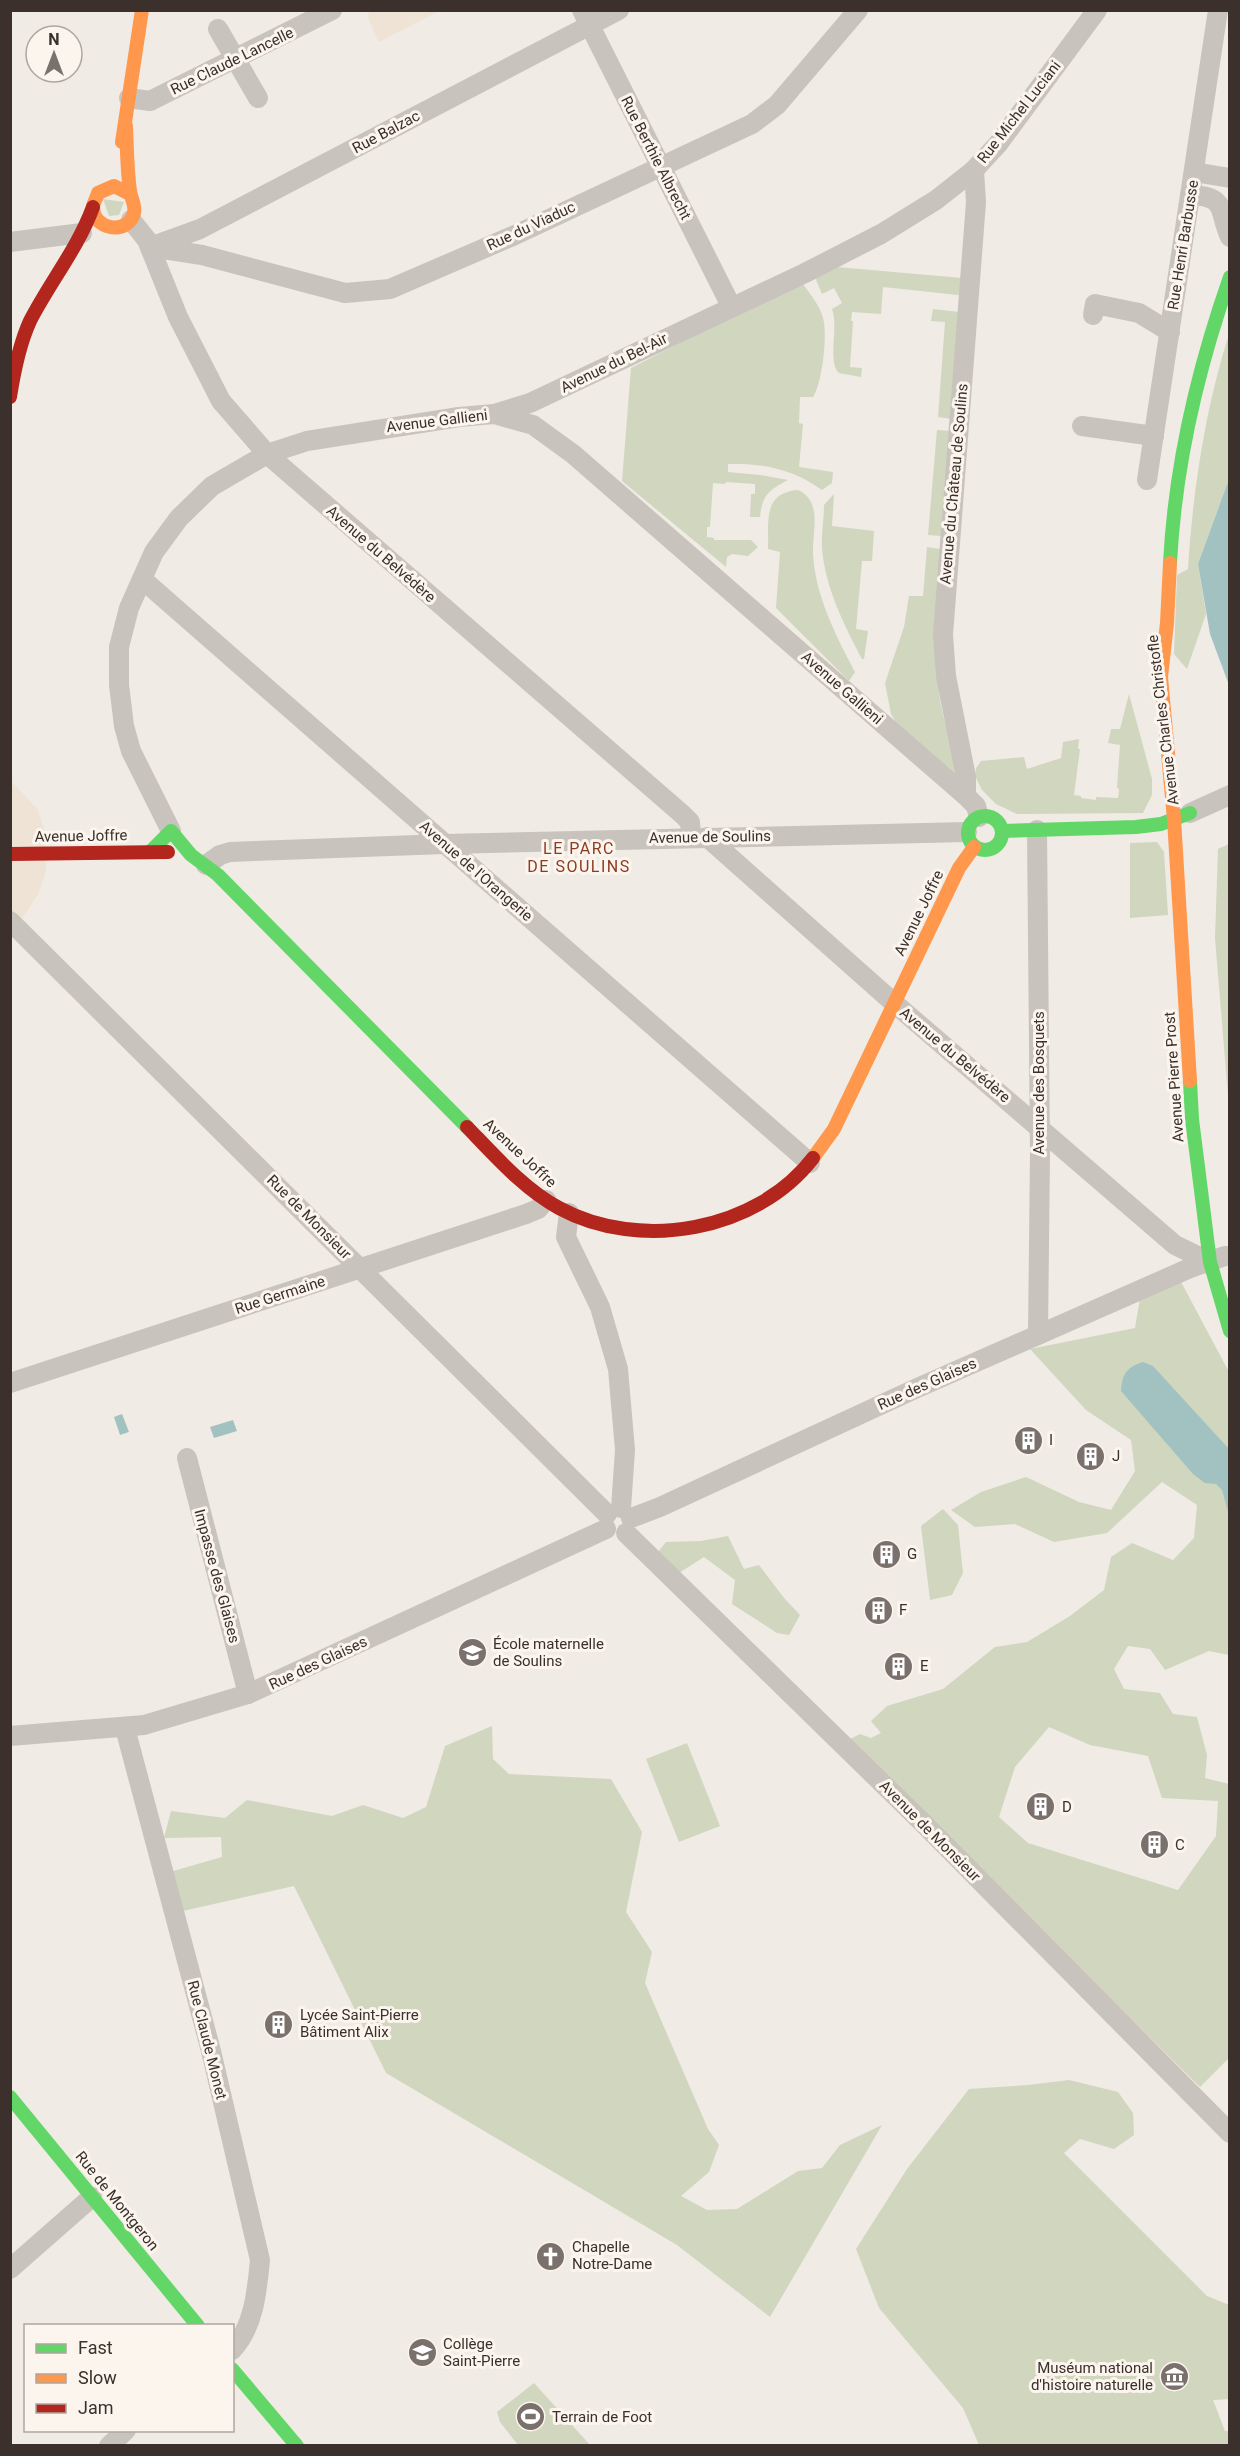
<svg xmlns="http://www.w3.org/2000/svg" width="1240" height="2456" font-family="Roboto,sans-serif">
<rect width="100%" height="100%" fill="#f0ebe5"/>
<!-- green -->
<g fill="#d1d6bf" fill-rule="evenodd">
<path d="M103,199l21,3 -5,13 -10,1z"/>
<path d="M837,267l125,11v14l-4,3 -75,-8 -2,27 -29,-2 -1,9h2l-3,46 12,1 -1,9 -22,-4c-12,-11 0,-45 -7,-64l10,-6 -8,-15 -12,6 -6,-14 2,-6z"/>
<path d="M801,281c7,11 19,24 22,37 5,16 -1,66 -10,79h-13l-1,26 4,1 -4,43 34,5 -1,11 -10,7c-29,-21 -59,-27 -94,-26v8l32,3 28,5c-19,10 -26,15 -28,37h-10l1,-23h4v-10l-29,-2 -1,2 -12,-1 -3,44h-3v10l7,1v2h37l7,7 -10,9 -16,-2 -5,3 -1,10 -104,-86 9,-113z"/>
<path d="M933,309l26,3 -7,107 -14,-2 7,-95 -14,-1z"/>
<path d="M1229,334v145l-31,85 8,50 -19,55 -13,-15 3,-79 11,-6c5,-80 17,-159 41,-235z"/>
<path d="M937,430l14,1 -9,105 -14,-1z"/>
<path d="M798,490c25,11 14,43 15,64 2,41 23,82 42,118l-6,9 -73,-73 4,-56 -12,-3c1,-27 -6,-56 30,-59z"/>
<path d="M834,494l-2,32 42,5 -2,30h-10l-6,68 12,2 -4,28h-2c-18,-34 -37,-72 -40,-111 -1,-14 2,-28 2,-43z"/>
<path d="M927,547l13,2c-2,48 -7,96 -1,143 3,28 15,54 18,81l-2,3 -52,-42 -12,-20 -6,-31 19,-56 5,-31h14z"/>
<path d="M1129,694l23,85v16l-9,18 -126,1 -21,-10 -14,-14 -7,-14 1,-8 5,-7 43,-4 3,12 34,-11 2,-16 16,-3 -1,10h2l-6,46 7,1v2l15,2v-3l22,1 1,-9 -2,-1 3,-43 -12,-2 3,-14h9z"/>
<path d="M1157,842l7,10 4,63 -38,3v-75z"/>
<path d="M1229,844v264l-14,-170 3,-89z"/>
<path d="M1180,1280l49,92v283l-20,-4 -44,19 -15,-21 -22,-3 -14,23 10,20 36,4 13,21 24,3 10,38 -2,23 24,6v274l-29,29 -352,-347 12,-6 11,4 10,-5 -10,-12 16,-15 56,-17 52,-42 32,-5 43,-26 34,-26 7,-33 21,-14 41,17 21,-22 3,-33 -35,-23 -55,51 -53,9 -39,-18 -40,3 -24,-17 30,-18 45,-15 53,25 32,8 24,-39 -4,-31 -45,-30 -56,-61 105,-21 5,-30zM1049,1727l41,18 58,11 14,42 56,3 -2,35 -38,54 -150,-47 -29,-26 16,-50z"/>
<path d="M943,1509l15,16 5,48 -11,22 -22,5 -9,-74z"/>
<path d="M728,1536l16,33 15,-4 25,33 16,17 -11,20 -12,-2 -45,-29 3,-24 -31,-23 -25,16 -21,-21 8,-10 35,-1z"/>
<path d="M492,1726l1,33 16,15 102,5 31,53 -16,80 26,40 -7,31 63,146 11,16 -10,27 -28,24 26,14 30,-1 61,-38 24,-3 18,-23 42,-20 -112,192 -93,-72 -291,-172 -92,-187 -111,25 -13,-39 52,-15 -1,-20 -57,1 7,-27 54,7 22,-18 85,16 31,-11 40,13 23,-11 19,-61z"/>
<path d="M687,1743l33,83 -41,16 -33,-83z"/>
<path d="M1069,2080l49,12 15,21 1,22 -20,14 -34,-10 -16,14 143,143 22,9v94l-16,1 12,31h4v14h-250l-16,-37 -84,-100 -23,-59 51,-80 62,-80 59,-4z"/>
<path d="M534,2383l56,62h-72l-18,-23 -3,-10z"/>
</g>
<!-- plaza -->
<g fill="#eee3d5">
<path d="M369,11h70l-60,31 -11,-24z"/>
<path d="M11,781l27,29 8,26v35l-8,23 -15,23 -12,10z"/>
</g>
<!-- water -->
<g fill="#a1c2c1">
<path d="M1229,479h1l-1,206 -19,-51 -12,-70z"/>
<path d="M1143,1362l10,4 76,83v66l-7,-25 -6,-6 -11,-1 -12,-9 -72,-83c1,-17 6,-24 22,-29z"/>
<path d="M122,1414l7,18 -9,3 -6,-18z"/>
<path d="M233,1420l4,11 -23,7 -4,-11z"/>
</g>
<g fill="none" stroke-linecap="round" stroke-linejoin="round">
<!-- street -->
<g stroke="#c9c3be" stroke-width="20">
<path d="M582,10l149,296"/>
<path d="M218,29l40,69"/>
<path d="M129,98l21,3 182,-91"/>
<path d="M1194,172l36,6"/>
<path d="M1190,195c38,1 28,16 40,42"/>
<path d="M131,220l16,20 31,77 43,84 46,53 415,360 8,8 1,15"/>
<path d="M10,242l72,-9"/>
<path d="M153,246l47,-17 419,-219"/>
<path d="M150,247l52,8 143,38 45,-4 125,-54 237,-111 25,-19 81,-95"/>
<path d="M1093,315l2,-11 44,9 31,19"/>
<path d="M494,414l36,-11 275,-130 76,-39 55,-34 38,-30 24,-26 99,-134"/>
<path d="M1082,426l72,10"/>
<path d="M1147,480l71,-470"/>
<path d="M142,579l668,584"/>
<path d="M966,796v-19l-20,-101 -3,-41 33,-433 -2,-32"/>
<path d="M1190,813l40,-18"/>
<path d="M1037,830l3,323 -2,182"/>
<path d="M171,831l-40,-80 -7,-25 -5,-41v-38l10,-39 25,-56 25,-34 33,-32 55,-32 40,-13 152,-24 35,-3 39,11 40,29 393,342 10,10 3,11"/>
<path d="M707,837l187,166 281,242 35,17"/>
<path d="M206,865l14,-10 10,-3 215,-8 522,-12"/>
<path d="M10,921l597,593"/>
<path d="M569,1213l-3,24 34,70 18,62 7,81 -4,58"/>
<path d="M10,1383l516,-169 12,-5 8,-9"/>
<path d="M187,1458l61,236"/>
<path d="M631,1518l29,-11 255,-118 275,-121 35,-12"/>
<path d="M626,1533l297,290 307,310"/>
<path d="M125,1728l86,323 49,209c-3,31 -6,67 -28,90"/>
<path d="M10,1736l134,-11 104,-31 358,-165"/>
<path d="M10,2269l82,-72"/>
<path d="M109,2446l17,-16"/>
</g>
<!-- fast -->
<g stroke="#63d668" stroke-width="14">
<path d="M1170,563c5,-97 28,-195 60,-286"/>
<circle cx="985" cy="833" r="17"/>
<path d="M1002,831l134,-4 25,-3 29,-11"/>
<path d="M151,851l20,-20 20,24 27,20 249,252"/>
<path d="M1190,1081l2,38 18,143 20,69"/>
<path d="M10,2097l188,229"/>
<path d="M232,2369l65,77"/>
</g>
<!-- slow -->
<g stroke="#ff974d" stroke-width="14">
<path d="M126,126c1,22 1,44 4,65 1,8 6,14 4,22 -6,23 -42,17 -41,-7 1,-4 4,-9 5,-13l16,-7 16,8"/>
<path d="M122,142l20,-132"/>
<path d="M1170,563l-3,60 -6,54 13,142 16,262"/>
<path d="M813,1158l21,-29 125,-261 15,-21"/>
</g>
<!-- jam -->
<g stroke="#b3261e" stroke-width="14">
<path d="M10,397c4,-26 9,-52 20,-76 20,-39 48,-73 63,-114"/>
<path d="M10,854l158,-2"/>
<path d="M467,1127c28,29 57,62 92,81 81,44 198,23 254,-50"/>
</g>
</g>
<!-- icons -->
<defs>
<symbol id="building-disc" viewBox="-11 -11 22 22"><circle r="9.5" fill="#7a716c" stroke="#fbf5ee"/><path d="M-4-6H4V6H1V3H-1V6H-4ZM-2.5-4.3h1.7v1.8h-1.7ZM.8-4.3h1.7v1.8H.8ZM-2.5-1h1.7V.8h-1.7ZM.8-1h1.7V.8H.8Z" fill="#fff"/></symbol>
<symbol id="school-disc" viewBox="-11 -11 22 22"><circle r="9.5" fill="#7a716c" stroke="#fbf5ee"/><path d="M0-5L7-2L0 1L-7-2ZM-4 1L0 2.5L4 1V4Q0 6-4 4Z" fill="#fff"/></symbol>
<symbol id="church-disc" viewBox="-11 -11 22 22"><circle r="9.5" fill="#7a716c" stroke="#fbf5ee"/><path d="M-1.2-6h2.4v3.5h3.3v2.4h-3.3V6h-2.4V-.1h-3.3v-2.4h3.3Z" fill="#fff"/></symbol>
<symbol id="museum-disc" viewBox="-11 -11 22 22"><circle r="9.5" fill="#7a716c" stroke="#fbf5ee"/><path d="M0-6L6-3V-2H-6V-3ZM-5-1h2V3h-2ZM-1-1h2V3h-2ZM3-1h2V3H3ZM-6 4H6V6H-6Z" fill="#fff"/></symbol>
<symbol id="stadium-disc" viewBox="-11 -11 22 22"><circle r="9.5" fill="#7a716c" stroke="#fbf5ee"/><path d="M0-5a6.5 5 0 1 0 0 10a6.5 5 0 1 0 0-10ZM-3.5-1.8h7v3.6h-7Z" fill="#fff"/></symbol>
</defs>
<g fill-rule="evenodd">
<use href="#building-disc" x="1012" y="1424" width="33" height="33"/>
<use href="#building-disc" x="1074" y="1440" width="33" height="33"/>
<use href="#building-disc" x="870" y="1538" width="33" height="33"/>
<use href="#building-disc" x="862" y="1594" width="33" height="33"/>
<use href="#school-disc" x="456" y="1636" width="33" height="33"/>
<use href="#building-disc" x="882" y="1650" width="33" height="33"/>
<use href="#building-disc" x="1024" y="1790" width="33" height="33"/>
<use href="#building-disc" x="1138" y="1828" width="33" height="33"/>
<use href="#building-disc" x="262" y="2008" width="33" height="33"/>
<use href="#church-disc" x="534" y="2240" width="33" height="33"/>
<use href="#school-disc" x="406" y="2336" width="33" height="33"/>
<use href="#museum-disc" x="1158" y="2360" width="33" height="33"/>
<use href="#stadium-disc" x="514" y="2400" width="33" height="33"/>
</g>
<g text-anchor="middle" stroke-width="6" stroke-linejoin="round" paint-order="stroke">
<!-- street labels -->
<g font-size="15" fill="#3b302b" stroke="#fbf5ee">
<text transform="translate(232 61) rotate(-26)" y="5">Rue Claude Lancelle</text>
<text transform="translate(1019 112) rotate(-52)" y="5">Rue Michel Luciani</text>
<text transform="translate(386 132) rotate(-28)" y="5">Rue Balzac</text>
<text transform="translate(656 158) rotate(63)" y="5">Rue Berthie Albrecht</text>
<text transform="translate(531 226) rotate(-25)" y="5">Rue du Viaduc</text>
<text transform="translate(1183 245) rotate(-81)" y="5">Rue Henri Barbusse</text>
<text transform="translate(614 363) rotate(-26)" y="5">Avenue du Bel-Air</text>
<text transform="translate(437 421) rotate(-7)" y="5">Avenue Gallieni</text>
<text transform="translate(954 484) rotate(-85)" y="5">Avenue du Château de Soulins</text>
<text transform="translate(381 554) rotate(41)" y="5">Avenue du Belvédère</text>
<text transform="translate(842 688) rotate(41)" y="5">Avenue Gallieni</text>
<text transform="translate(1163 720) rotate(-97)" y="5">Avenue Charles Christofle</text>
<text transform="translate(81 836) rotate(-1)" y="5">Avenue Joffre</text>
<text transform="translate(710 837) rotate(-1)" y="5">Avenue de Soulins</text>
<text transform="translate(476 871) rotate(41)" y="5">Avenue de l'Orangerie</text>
<text transform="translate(919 913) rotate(-64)" y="5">Avenue Joffre</text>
<text transform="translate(955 1055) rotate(40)" y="5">Avenue du Belvédère</text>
<text transform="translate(1174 1077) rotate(-94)" y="5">Avenue Pierre Prost</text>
<text transform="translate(1039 1083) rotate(-90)" y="5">Avenue des Bosquets</text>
<text transform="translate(520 1153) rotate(43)" y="5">Avenue Joffre</text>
<text transform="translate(309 1217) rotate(45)" y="5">Rue de Monsieur</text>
<text transform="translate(280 1295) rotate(-18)" y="5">Rue Germaine</text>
<text transform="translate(927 1384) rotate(-24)" y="5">Rue des Glaises</text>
<text transform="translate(217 1576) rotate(75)" y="5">Impasse des Glaises</text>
<text transform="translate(318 1663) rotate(-25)" y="5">Rue des Glaises</text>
<text transform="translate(930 1831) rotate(45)" y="5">Avenue de Monsieur</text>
<text transform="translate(207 2040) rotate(76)" y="5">Rue Claude Monet</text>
<text transform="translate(117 2201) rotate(51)" y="5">Rue de Montgeron</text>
</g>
<!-- poi labels -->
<g font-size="15" fill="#3b302b" stroke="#fbf5ee" text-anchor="start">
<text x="1049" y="1445">I</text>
<text x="1112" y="1461">J</text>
<text x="907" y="1559">G</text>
<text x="899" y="1615">F</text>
<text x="493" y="1649">École maternelle<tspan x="493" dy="17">de Soulins</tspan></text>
<text x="920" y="1671">E</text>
<text x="1062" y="1812">D</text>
<text x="1175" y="1850">C</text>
<text x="300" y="2020">Lycée Saint-Pierre<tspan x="300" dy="17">Bâtiment Alix</tspan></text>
<text x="572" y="2252">Chapelle<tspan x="572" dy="17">Notre-Dame</tspan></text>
<text x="443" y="2349">Collège<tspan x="443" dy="17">Saint-Pierre</tspan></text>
<text x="1153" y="2373" text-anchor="end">Muséum national<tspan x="1153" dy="17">d'histoire naturelle</tspan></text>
<text x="552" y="2422">Terrain de Foot</text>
</g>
<!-- neighbourhood labels -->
<g font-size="16" letter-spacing="1.5" fill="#8c3b22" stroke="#fbf5ee">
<text x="579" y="854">LE PARC<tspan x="579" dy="18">DE SOULINS</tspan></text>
</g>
</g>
<!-- border -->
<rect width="1240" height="2456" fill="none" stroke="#3b302b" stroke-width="24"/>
<!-- legend -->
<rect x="24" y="2324" width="210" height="108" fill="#fbf5ee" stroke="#aea6a0" stroke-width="1.5"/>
<rect x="36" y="2344" width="30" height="9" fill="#63d668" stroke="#aea6a0" stroke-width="1.5"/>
<text x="78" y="2354" font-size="18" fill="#3b302b">Fast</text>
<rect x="36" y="2374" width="30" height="9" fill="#ff974d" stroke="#aea6a0" stroke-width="1.5"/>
<text x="78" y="2384" font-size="18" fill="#3b302b">Slow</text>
<rect x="36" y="2404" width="30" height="9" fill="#b3261e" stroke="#aea6a0" stroke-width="1.5"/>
<text x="78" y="2414" font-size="18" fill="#3b302b">Jam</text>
<!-- north arrow -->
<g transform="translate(54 54)"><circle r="28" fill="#fbf5ee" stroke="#aea6a0" stroke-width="1.5"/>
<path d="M0-4.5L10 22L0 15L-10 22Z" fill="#7a716c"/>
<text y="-9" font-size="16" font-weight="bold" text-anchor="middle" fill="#3b302b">N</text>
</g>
</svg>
